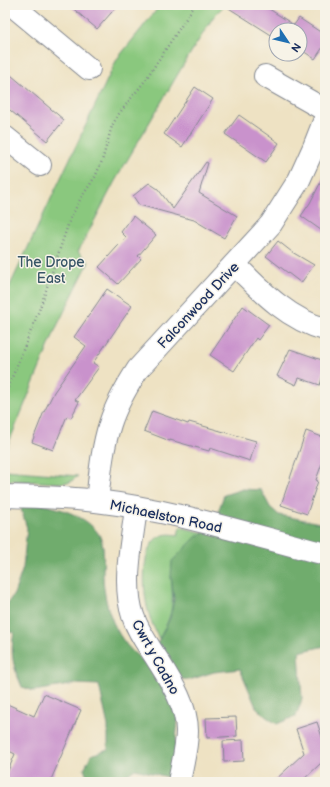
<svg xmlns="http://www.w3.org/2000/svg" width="330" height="787" font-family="'Balsamiq Sans',sans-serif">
<rect width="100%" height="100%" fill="#f7f3e8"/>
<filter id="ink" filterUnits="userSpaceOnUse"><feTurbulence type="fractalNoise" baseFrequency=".025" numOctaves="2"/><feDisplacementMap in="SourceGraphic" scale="8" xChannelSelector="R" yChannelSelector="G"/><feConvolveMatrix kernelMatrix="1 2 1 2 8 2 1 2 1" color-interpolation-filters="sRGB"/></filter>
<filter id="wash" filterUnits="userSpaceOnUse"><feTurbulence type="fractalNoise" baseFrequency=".012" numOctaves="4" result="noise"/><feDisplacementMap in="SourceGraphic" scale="16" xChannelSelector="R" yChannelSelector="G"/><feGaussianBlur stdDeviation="0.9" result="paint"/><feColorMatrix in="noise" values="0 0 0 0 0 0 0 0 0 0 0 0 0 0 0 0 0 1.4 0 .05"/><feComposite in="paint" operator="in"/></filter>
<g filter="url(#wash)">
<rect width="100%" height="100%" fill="#eee2c3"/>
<!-- green -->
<g fill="#8ac87e" stroke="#527c6e">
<path d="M154,5h71l-11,11 -29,46 -70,119 -37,71 11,10 -32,64 -52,126v-156l112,-237 41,-51z"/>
<path d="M5,470l73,6 -8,6 -11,1 -54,-3z"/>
<path d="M180,527l24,6 -33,44c3,28 2,37 -12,62 -3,-8 -8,-16 -10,-25 -6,-18 -9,-64 8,-76 7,-5 14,-4 21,-3z"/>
</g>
<!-- forest -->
<path fill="#6fac6d" stroke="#456e66" d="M243,489l18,1 9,17 9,8 46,9v122l-26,6 3,47 -6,17 -19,8 -12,-8 -9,-9 -16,-38 -26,3 -25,8 -11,-2v42l-6,58 -37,-9 -18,13h-28l-5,-13 7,-14 17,-6v-23l-9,-41 -24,-1 -41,7 -12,-4c-9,-21 -12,-32 -8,-55l-9,1v-26l9,-13 9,-26 4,-40 -6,-19 6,-7c23,3 57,11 71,31 8,11 5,30 5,42 1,37 17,75 51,92l3,-23 13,-26 4,-19 -3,-22 1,-16 24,-24 16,-8 12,-34z"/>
<g id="blocks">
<!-- building -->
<g fill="#c992cc">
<path d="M69,5h49l-21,24z"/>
<path d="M224,5h39l31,20 5,-7 26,17v9l-10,15 -15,-10v-19h-24v8z"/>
<path d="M5,70l59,50 -17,21 -42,-35z"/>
<path d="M195,87l18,12 -31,48 -18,-13z"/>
<path d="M239,115l40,28 -13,19 -41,-28z"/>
<path d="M206,162l2,1 -9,30 38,23 -13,22 -30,-18 -55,-15 -6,-9 16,-13 9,6 15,20z"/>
<path d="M325,174v59l-24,-17 9,-13z"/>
<path d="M133,216l23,19 -18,21 3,3 -23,25 -19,-17 27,-30 -5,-5z"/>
<path d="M278,241l14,11 22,13 -13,18 -35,-27z"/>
<path d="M107,289l25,17 -39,57 6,4 -24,33 4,2 -8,16 -4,-2 -14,34 -21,-8 11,-28 11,-22 32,-46 -12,-9z"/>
<path d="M243,306l26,19 -11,15 -2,-2 -22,33 -24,-16z"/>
<path d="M290,349l35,12v7l-5,17 -21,-7 -3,7 -19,-9z"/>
<path d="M152,411l36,13 1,-2 67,19 -6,20 -40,-13 -1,3 -39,-11v1l-26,-10z"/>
<path d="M306,431l19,7v17l-9,25 2,1 -11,33 -26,-9z"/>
<path d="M44,694l37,16 -31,72h-45v-4l10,-24 -10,-5v-46l29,13z"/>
<path d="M236,717l1,19 -30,2 -1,-20z"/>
<path d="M317,722l8,24v15l-4,2 -20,19h-28l31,-29 -8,-24z"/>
<path d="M243,740l1,21 -20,1 -1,-21z"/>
</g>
</g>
</g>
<g filter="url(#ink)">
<use href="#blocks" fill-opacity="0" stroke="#848890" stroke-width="1"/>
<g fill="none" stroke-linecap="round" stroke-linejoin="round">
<defs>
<g id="minor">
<path d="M12,5l77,64"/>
<path d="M265,76l60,34"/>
<path d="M5,137l35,28"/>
<path d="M235,265c25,25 54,55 90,64"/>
<path d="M5,496c30,1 61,1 91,5 77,9 155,34 229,53"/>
<path d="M97,501c3,-26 5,-52 13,-77 6,-19 17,-38 28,-55l133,-145 28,-44 15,-33 11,-28"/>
<path d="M136,508c-4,35 -14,74 -3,108 5,16 15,29 24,43 13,21 30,46 30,72 0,17 -5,34 -8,51"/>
</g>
</defs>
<!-- minor casing -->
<use href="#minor" stroke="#848890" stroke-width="24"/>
<!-- path -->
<path stroke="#848890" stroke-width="2.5" stroke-dasharray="1 3" stroke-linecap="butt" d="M5,395l35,-87 30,-89 11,-21 14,-21 7,-16 10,-35 6,-11 26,-33 51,-77"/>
<!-- minor -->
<use href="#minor" stroke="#fff" stroke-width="22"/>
</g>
</g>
<g text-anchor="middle" stroke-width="3" stroke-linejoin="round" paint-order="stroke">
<!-- park labels -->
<g font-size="14" fill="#375566" stroke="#f7f3e8">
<text x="51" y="267">The Drope<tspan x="51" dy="16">East</tspan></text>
</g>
<!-- street labels -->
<g font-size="14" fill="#1b2f5e" stroke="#f7f3e8">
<text transform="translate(198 305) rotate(-47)" y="5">Falconwood Drive</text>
<text transform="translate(166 516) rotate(12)" y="5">Michaelston Road</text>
<text transform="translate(156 657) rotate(61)" y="5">Cwrt y Cadno</text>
</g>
</g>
<!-- margin -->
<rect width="330" height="787" fill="none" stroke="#f7f3e8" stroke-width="20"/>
<!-- north arrow -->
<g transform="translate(288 42) rotate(125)"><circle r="19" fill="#f7f3e8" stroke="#9fa5b1"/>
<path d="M0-3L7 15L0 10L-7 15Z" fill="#1f6fb2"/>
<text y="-6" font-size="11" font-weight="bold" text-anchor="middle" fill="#1b2f5e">N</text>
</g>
</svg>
